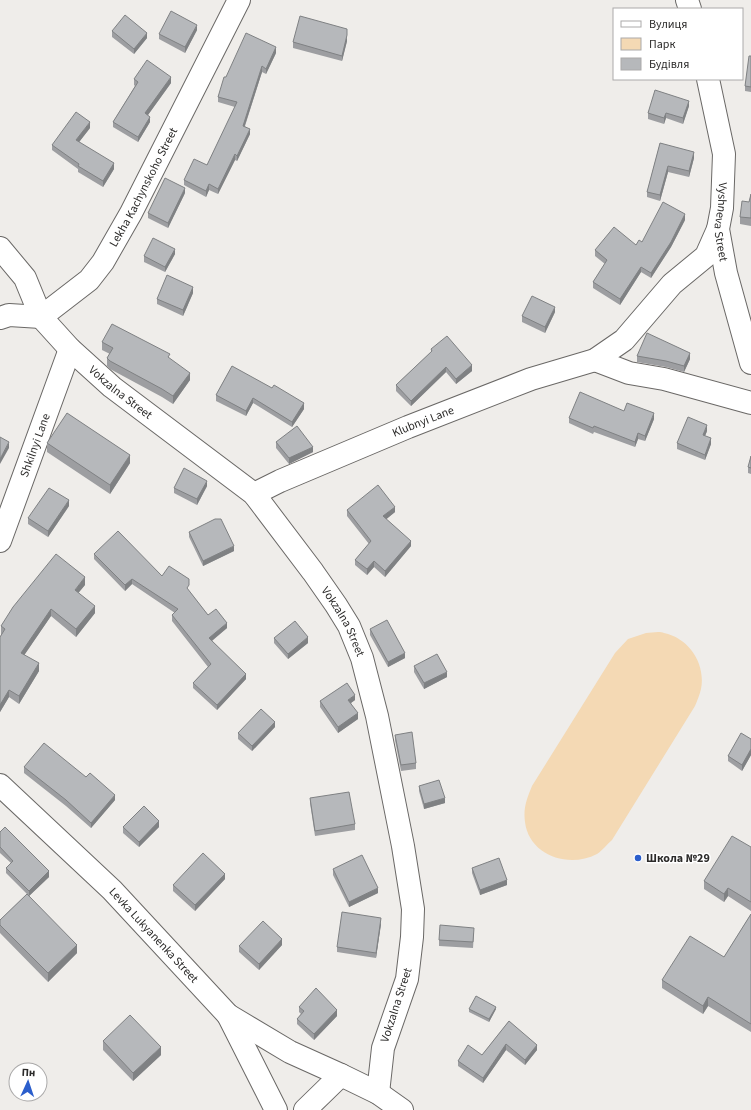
<svg xmlns="http://www.w3.org/2000/svg" width="751" height="1110" font-family="'Source Sans 3',sans-serif">
<rect width="100%" height="100%" fill="#efedea"/>
<!-- green -->
<path fill="#f4d9b4" d="M646,633c5,0 13,-2 18,0 25,5 42,31 37,56 -1,5 -4,12 -6,17l-83,134c-5,4 -10,11 -15,14 -29,15 -68,1 -72,-32 -2,-14 2,-24 7,-36l83,-133 13,-14z"/>
<g fill="none" stroke-linecap="round" stroke-linejoin="round">
<defs>
<g id="minor">
<path d="M687,0l3,9"/>
<path id="s1" d="M708,79l16,75 -2,54 -4,21 8,44 25,90"/>
<path id="s2" d="M0,318l9,-3 32,2 48,-37 14,-18 28,-49 108,-213"/>
<path d="M595,360l34,13 35,6 87,24"/>
<path id="s3" d="M254,494l26,-13 128,-54 123,-48 64,-19 29,-20 48,-56 34,-28 12,-27"/>
<path d="M228,1015l48,95"/>
<path d="M305,1110l36,-35"/>
</g>
<g id="tertiary">
<path id="s4" d="M0,248l25,30 16,39 29,32 42,38 142,107 59,78 23,33 13,21 13,32 15,58 26,130 10,63 -1,28 -5,42 -24,69 -5,45"/>
<path id="s5" d="M0,541l70,-192"/>
<path id="s6" d="M0,785l112,105 116,125 62,37 51,23 37,18 24,17"/>
</g>
</defs>
<!-- minor casing -->
<use href="#minor" stroke="#6a6866" stroke-width="24"/>
<!-- tertiary casing -->
<use href="#tertiary" stroke="#6a6866" stroke-width="24"/>
<!-- minor -->
<use href="#minor" stroke="#fff" stroke-width="22"/>
<!-- tertiary -->
<use href="#tertiary" stroke="#fff" stroke-width="22"/>
</g>
<!-- wall -->
<g fill="#9d9ea1">
<path d="M197,30l-12,23 -26,-14v-5z"/>
<path d="M112,31l35,7 -13,16 -22,-17z"/>
<path d="M347,41l-5,20 -49,-13v-6z"/>
<path d="M276,53l-10,21 -4,-2 -17,54 5,8 -13,27 -2,-1 -17,34 -9,-4 -3,7 -22,-12v-5l23,-15 28,-58 -17,-5v-5l8,-20z"/>
<path d="M751,56v36l-6,-1v-5z"/>
<path d="M134,79l37,4 -23,32 2,7 -12,20 -25,-15v-5l22,-36 -1,-1z"/>
<path d="M689,106l-6,18 -17,-6 -2,6 -16,-5v-6z"/>
<path d="M90,128l-11,14 35,27 -11,18 -25,-15v-3l-26,-19v-5z"/>
<path d="M660,143l34,15 -5,19 -21,-5 -8,29 -13,-4v-5z"/>
<path d="M185,193l-17,35 -20,-10v-5z"/>
<path d="M751,194v32l-11,-2v-7l9,-15z"/>
<path d="M685,220l-14,27 -20,31 -10,-6 -21,33 -27,-17v-6l12,-18 -10,-8v-6l41,-5z"/>
<path d="M175,254l-10,18 -21,-10v-6z"/>
<path d="M193,293l-10,23 -26,-12v-5z"/>
<path d="M555,312l-10,21 -23,-11v-6z"/>
<path d="M102,342l68,17 20,21 -17,24 -11,-7 -52,-28 -3,-3v-8l3,-4 -8,-4z"/>
<path d="M431,349l41,22 -16,13 -10,-12 -35,34 -15,-15v-6l35,-33z"/>
<path d="M637,356l53,3 -6,13 -18,-5 -29,-5z"/>
<path d="M232,366l72,43 -12,18 -39,-24 -7,13 -30,-15v-6z"/>
<path d="M624,411l30,8 -9,22 -7,-2 -3,8 -41,-15 -1,2 -24,-11v-5z"/>
<path d="M707,431l-2,5 6,8 -6,16 -28,-11v-6z"/>
<path d="M276,442l37,10 -24,12 -13,-16z"/>
<path d="M47,443l83,20 -20,31 -63,-42z"/>
<path d="M751,456v18l-3,-1v-6z"/>
<path d="M207,486l-10,19 -23,-12v-5z"/>
<path d="M69,506l-21,31 -20,-13v-6z"/>
<path d="M347,510l48,2 -9,7 25,27 -26,31 -11,-10 -7,8 -12,-10v-5l14,-16 -22,-28z"/>
<path d="M189,532l45,19 -31,15 -14,-29z"/>
<path d="M94,554l68,22 27,15 19,24 19,13 -15,13 34,38 -29,31 -24,-22v-5l15,-16 -36,-46v-6l3,-2 -43,-29 -7,7 -31,-32z"/>
<path d="M85,585l-7,8 17,20 -19,24 -25,-21 -27,39 15,16 -20,33 -10,-7 -9,15v-75l2,-3h-1v-8z"/>
<path d="M370,629l35,29 -17,9 -18,-32z"/>
<path d="M274,638l34,5 -20,16 -14,-16z"/>
<path d="M414,666l33,11 -23,12 -10,-17z"/>
<path d="M355,700l-4,3 7,16 -20,14 -18,-26v-6z"/>
<path d="M275,727l-23,24 -14,-12v-6z"/>
<path d="M395,735l21,28v6l-15,2 -6,-31z"/>
<path d="M751,739v16l-9,16 -14,-10v-5z"/>
<path d="M24,767l91,33 -24,28 -25,-22 -42,-33z"/>
<path d="M419,786l26,17 -21,6 -5,-18z"/>
<path d="M310,798l45,26v6l-40,6 -5,-33z"/>
<path d="M123,827h36l-20,20 -16,-14z"/>
<path d="M0,832l49,45 -20,19 48,57 -29,29 -48,-49v-13l27,-26 -21,-21v-5l5,-5 -11,-10z"/>
<path d="M751,847v64l-23,-15 -4,6 -20,-13v-8z"/>
<path d="M472,868l35,17 -27,10 -8,-22z"/>
<path d="M333,869l45,24 -29,14 -16,-32z"/>
<path d="M225,879l-30,32 -22,-20v-6z"/>
<path d="M751,914v118l-43,-26 -5,8 -41,-26v-8l62,-23z"/>
<path d="M381,924l-5,34 -39,-6v-5z"/>
<path d="M474,933l-1,15 -34,-2v-6z"/>
<path d="M282,945l-23,25 -20,-18v-6z"/>
<path d="M299,1007l38,9 -23,24 -17,-16v-5l4,-5 -2,-2z"/>
<path d="M469,1009h27l-7,13 -20,-10z"/>
<path d="M509,1021l28,29 -12,15 -19,-15 -23,33 -25,-17v-5l24,-6z"/>
<path d="M103,1041l58,14 -28,26 -30,-31z"/>
</g>
<!-- shaded-wall -->
<g fill="#7f8183">
<path d="M197,25v5l-12,23v-6z"/>
<path d="M147,33v5l-13,16v-5z"/>
<path d="M347,35v6l-5,20v-5z"/>
<path d="M276,47v6l-10,21v-5z"/>
<path d="M262,66v6l-19,59v-5z"/>
<path d="M171,77v6l-26,36v-6z"/>
<path d="M689,101v5l-6,18v-6z"/>
<path d="M666,113v5l-2,6v-6z"/>
<path d="M150,117v5l-12,20v-5z"/>
<path d="M90,122v6l-14,18v-6z"/>
<path d="M250,129v5l-13,27v-5z"/>
<path d="M694,152v6l-5,19v-6z"/>
<path d="M235,154v6l-17,34v-5z"/>
<path d="M114,163v6l-11,18v-6z"/>
<path d="M668,166v6l-8,29v-6z"/>
<path d="M209,184v6l-3,7v-6z"/>
<path d="M185,188v5l-17,35v-5z"/>
<path d="M685,214v6l-14,27 -20,31v-5z"/>
<path d="M175,249v5l-10,18v-5z"/>
<path d="M641,267v5l-21,33v-6z"/>
<path d="M193,287v6l-10,23v-6z"/>
<path d="M555,307v5l-10,21v-6z"/>
<path d="M690,353v6l-6,13v-6z"/>
<path d="M472,365v6l-16,13v-5z"/>
<path d="M446,367v5l-35,34v-5z"/>
<path d="M190,373v7l-17,24v-8z"/>
<path d="M253,398v5l-7,13v-5z"/>
<path d="M304,403v6l-12,18v-5z"/>
<path d="M654,413v6l-9,22v-5z"/>
<path d="M707,425v6l-4,10v-6z"/>
<path d="M638,433v6l-3,8v-5z"/>
<path d="M711,438v6l-6,16v-5z"/>
<path d="M9,442v6l-9,16v-5z"/>
<path d="M313,447v5l-24,12v-6z"/>
<path d="M130,455v8l-20,31v-9z"/>
<path d="M207,481v5l-10,19v-6z"/>
<path d="M69,500v6l-21,31v-6z"/>
<path d="M395,507v5l-12,10v-6z"/>
<path d="M411,541v5l-26,31v-6z"/>
<path d="M234,546v5l-31,15v-5z"/>
<path d="M374,561v6l-7,8v-6z"/>
<path d="M85,577v8l-10,12v-7z"/>
<path d="M132,579v5l-7,7v-6z"/>
<path d="M95,606v7l-19,24v-8z"/>
<path d="M51,609v7l-30,44v-7z"/>
<path d="M227,623v5l-18,15v-5z"/>
<path d="M308,637v6l-20,16v-5z"/>
<path d="M405,653v5l-17,9v-5z"/>
<path d="M39,663v8l-20,33v-8z"/>
<path d="M447,672v5l-23,12v-6z"/>
<path d="M246,674v5l-29,31v-5z"/>
<path d="M9,690v7l-9,15v-7z"/>
<path d="M355,695v5l-7,5v-5z"/>
<path d="M358,713v6l-20,14v-6z"/>
<path d="M275,722v5l-23,24v-5z"/>
<path d="M751,749v6l-9,16v-6z"/>
<path d="M115,795v5l-24,28v-5z"/>
<path d="M445,798v5l-21,6v-5z"/>
<path d="M159,821v6l-20,20v-5z"/>
<path d="M49,871v6l-20,19v-5z"/>
<path d="M225,874v5l-30,32v-6z"/>
<path d="M507,880v5l-27,10v-5z"/>
<path d="M378,888v5l-29,14v-5z"/>
<path d="M728,888v8l-4,6v-8z"/>
<path d="M381,918v6l-5,34v-5z"/>
<path d="M282,939v6l-23,25v-6z"/>
<path d="M77,945v8l-29,29v-9z"/>
<path d="M708,997v9l-5,8v-8z"/>
<path d="M496,1007v2l-7,13v-3z"/>
<path d="M337,1010v6l-23,24v-6z"/>
<path d="M506,1044v6l-23,33v-5z"/>
<path d="M537,1045v5l-12,15v-5z"/>
<path d="M161,1047v8l-28,26v-8z"/>
</g>
<!-- building -->
<g fill="#b6b8bb" stroke="#7f8183">
<path d="M171,11l26,14 -12,22 -26,-13z"/>
<path d="M125,15l22,18 -13,16 -22,-18z"/>
<path d="M300,16l47,13v6l-5,21 -49,-14z"/>
<path d="M246,33l30,14 -10,22 -4,-3 -19,60 7,3 -13,27 -2,-2 -17,35 -9,-5 -3,7 -22,-11 10,-21 13,6 30,-63 -19,-5 6,-20h2z"/>
<path d="M749,56h2v31l-6,-1z"/>
<path d="M147,60l24,17 -26,36 5,4 -12,20 -25,-15 25,-40 -4,-3z"/>
<path d="M655,90l34,11 -6,17 -17,-5 -2,5 -16,-5z"/>
<path d="M76,112l14,10 -14,18 38,23 -11,18 -25,-15 1,-2 -27,-19z"/>
<path d="M660,143l34,9 -5,19 -21,-5 -8,29 -13,-3z"/>
<path d="M165,178l20,10 -17,35 -20,-10z"/>
<path d="M751,194v24l-11,-1 2,-16 7,1z"/>
<path d="M663,202l22,12 -14,28 -20,31 -10,-6 -21,32 -27,-17 14,-22 -12,-10 19,-23 22,18 3,-5 3,2z"/>
<path d="M153,238l22,11 -10,18 -21,-11z"/>
<path d="M167,275l26,12 -10,23 -26,-11z"/>
<path d="M532,296l23,11 -10,20 -23,-11z"/>
<path d="M112,324l58,30 -2,3 22,16 -17,23 -11,-7 -52,-28 -3,-3 6,-10 -11,-6z"/>
<path d="M647,333l43,20 -6,13 -18,-5 -29,-5z"/>
<path d="M447,336l25,29 -16,14 -10,-12 -35,34 -15,-16 36,-34 -1,-2z"/>
<path d="M232,366l40,22 2,-3 30,18 -12,19 -39,-24 -7,13 -30,-16z"/>
<path d="M580,392l44,19 3,-8 27,10 -9,23 -7,-3 -3,9 -41,-16 -1,2 -24,-10z"/>
<path d="M67,413l63,42 -20,30 -63,-42z"/>
<path d="M688,417l19,8 -4,10 8,3 -6,17 -28,-12z"/>
<path d="M297,426l16,21 -24,11 -13,-16z"/>
<path d="M0,437l9,5 -9,17z"/>
<path d="M751,456v12l-3,-1z"/>
<path d="M184,468l23,13 -10,18 -23,-11z"/>
<path d="M378,485l17,22 -12,9 28,25 -26,30 -11,-10 -7,8 -12,-9 16,-19 -24,-31z"/>
<path d="M49,488l20,12 -21,31 -20,-13z"/>
<path d="M215,519h6l13,27 -31,15 -14,-29z"/>
<path d="M118,531l44,45 7,-10 20,13v6l-2,3 21,27 8,-6 11,14 -18,15 37,36 -29,31 -24,-22 18,-19 -39,-49 6,-6 -46,-30 -7,6 -31,-31z"/>
<path d="M56,554l29,23 -10,13 20,16 -19,23 -25,-20 -30,44 18,10 -20,33 -10,-6 -9,15v-68l5,-8 -4,-3 12,-19z"/>
<path d="M387,620l18,33 -17,9 -18,-33z"/>
<path d="M295,621l13,16 -20,17 -14,-16z"/>
<path d="M437,654l10,18 -23,11 -10,-17z"/>
<path d="M347,683l8,12 -7,5 10,13 -20,14 -18,-26z"/>
<path d="M261,709l14,13 -23,24 -14,-13z"/>
<path d="M412,732l4,31 -15,2 -6,-30z"/>
<path d="M741,733l10,6v10l-9,16 -14,-9z"/>
<path d="M44,743l42,34 4,-4 25,22 -24,28 -25,-23 -42,-33z"/>
<path d="M439,780l6,18 -21,6 -5,-18z"/>
<path d="M349,792l6,32 -40,7 -5,-33z"/>
<path d="M144,806l15,15 -20,21 -16,-15z"/>
<path d="M5,827l44,44 -20,20 -23,-23 7,-7 -13,-14v-15z"/>
<path d="M732,836l19,11v55l-23,-14 -4,6 -20,-13z"/>
<path d="M203,853l22,21 -30,31 -22,-20z"/>
<path d="M362,855l16,33 -29,14 -16,-33z"/>
<path d="M499,858l8,22 -27,10 -8,-22z"/>
<path d="M27,894l50,51 -29,28 -48,-48v-5z"/>
<path d="M342,912l39,6 -5,35 -39,-6z"/>
<path d="M751,914v110l-43,-27 -5,9 -41,-26 28,-44 34,21z"/>
<path d="M263,921l19,18 -23,25 -20,-18z"/>
<path d="M440,925l34,3 -1,14 -34,-2z"/>
<path d="M316,988l21,22 -23,24 -17,-15 7,-8 -5,-4z"/>
<path d="M476,996l20,11 -7,12 -20,-10z"/>
<path d="M130,1015l31,32 -28,26 -30,-32z"/>
<path d="M509,1021l28,24 -12,15 -19,-16 -23,34 -25,-17 10,-16 14,10z"/>
</g>
<!-- markers -->
<circle fill="#2b5ecc" stroke="#fff" stroke-width="1.5" cx="638" cy="858" r="4"/>
<g text-anchor="middle" stroke-width="3" stroke-linejoin="round" paint-order="stroke">
<!-- street labels -->
<g font-size="12" fill="#2c2b2a" stroke="#fff">
<text dy="4" stroke="none"><textPath href="#s2" startOffset="210">Lekha Kachynskoho Street</textPath></text>
<text dy="4" stroke="none"><textPath href="#s1" startOffset="145">Vyshneva Street</textPath></text>
<text dy="4" stroke="none"><textPath href="#s4" startOffset="191">Vokzalna Street</textPath></text>
<text dy="4" stroke="none"><textPath href="#s3" startOffset="184">Klubnyi Lane</textPath></text>
<text dy="4" stroke="none"><textPath href="#s5" startOffset="102">Shkilnyi Lane</textPath></text>
<text dy="4" stroke="none"><textPath href="#s4" startOffset="515">Vokzalna Street</textPath></text>
<text dy="4" stroke="none"><textPath href="#s6" startOffset="215">Levka Lukyanenka Street</textPath></text>
<text transform="translate(396 1005) rotate(-72)" y="4">Vokzalna Street</text>
</g>
<!-- poi labels -->
<g font-size="12" font-weight="bold" fill="#2c2b2a" stroke="#fff" text-anchor="start">
<text x="646" y="862">Школа №29</text>
</g>
</g>
<!-- legend -->
<rect x="613" y="8" width="130" height="72" fill="#ffffff" stroke="#abaaaa"/>
<rect x="621" y="21" width="20" height="6" fill="#ffffff" stroke="#abaaaa"/>
<text x="649" y="28" font-size="12" fill="#2c2b2a">Вулиця</text>
<rect x="621" y="38" width="20" height="12" fill="#f4d9b4" stroke="#abaaaa"/>
<text x="649" y="48" font-size="12" fill="#2c2b2a">Парк</text>
<rect x="621" y="58" width="20" height="12" fill="#b6b8bb" stroke="#abaaaa"/>
<text x="649" y="68" font-size="12" fill="#2c2b2a">Будівля</text>
<!-- north arrow -->
<g transform="translate(28 1082) rotate(3)"><circle r="19" fill="#ffffff" stroke="#abaaaa"/>
<path d="M0-3L7 15L0 10L-7 15Z" fill="#2b5ecc"/>
<text y="-6" font-size="11" font-weight="bold" text-anchor="middle" fill="#2c2b2a">Пн</text>
</g>
</svg>
